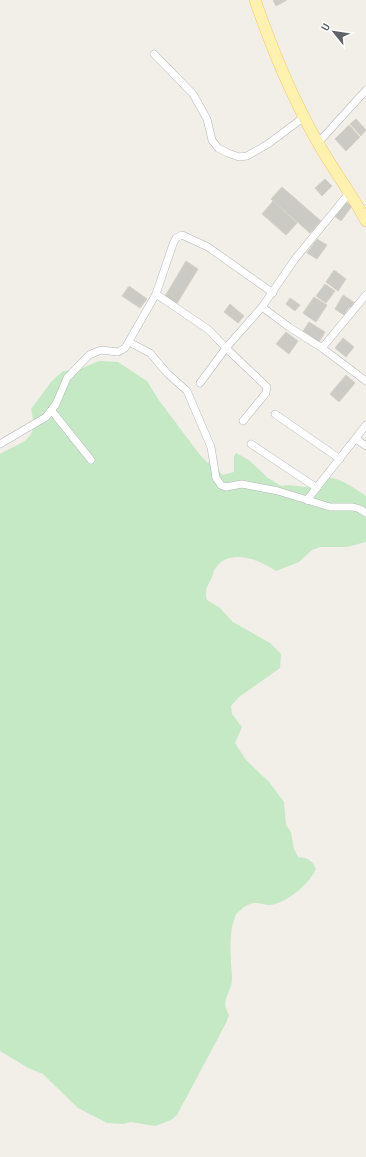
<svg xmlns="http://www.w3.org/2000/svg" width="366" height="1157" font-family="'Archivo Narrow',sans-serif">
<rect width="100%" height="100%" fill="#f1efe8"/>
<!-- green -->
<path fill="#c5e8c5" d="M99,361l19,1 29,19 11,18 42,56 8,8 8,2 6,10 12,-3v-16l2,-3 13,7 19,18 13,8c10,-2 16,0 25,1 8,0 13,-7 20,-9 12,-2 31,12 40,18v46l-20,5h-26l-8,3 -13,12 -23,9c-15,-11 -48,-24 -61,-2 -2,2 -2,6 -3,8 -5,10 -8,13 -5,23l13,8 13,14 37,21 11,11 -1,14 -41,29 -8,9 1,8 10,13 -7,16 11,17 23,22 15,20 2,23 5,7 3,17 4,8c10,1 14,3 18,12 -7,15 -25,30 -41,35 -12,4 -18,-7 -32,4 -3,3 -7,5 -8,9 -7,18 -4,41 -3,61 0,16 -13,21 -3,37l-3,8 -49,92 -6,5 -16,6 -24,-4 -8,2 -16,-1 -29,-15 -35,-34 -15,-6 -28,-17v-597c25,-14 39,-13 31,-45l20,-27 12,-11 17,-2z"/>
<!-- building -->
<g fill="#cccac5" stroke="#d6d1c6">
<path d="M273,0h14l-11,6z"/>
<path d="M356,119l10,11 -5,6 -11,-12z"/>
<path d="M349,125l11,12 -14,14 -11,-12z"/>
<path d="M325,179l7,7 -10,10 -7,-8z"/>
<path d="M282,187l39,34 -11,12 -39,-34z"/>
<path d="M343,200l9,6 -11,15 -8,-6z"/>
<path d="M273,201l24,22 -11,12 -24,-21z"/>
<path d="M317,239l10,6 -10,14 -10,-6z"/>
<path d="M186,261l12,8 -22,36 -12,-7z"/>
<path d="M334,270l12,9 -8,12 -12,-9z"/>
<path d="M325,284l10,7 -9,12 -10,-7z"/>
<path d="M129,286l18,13 -7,9 -18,-12z"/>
<path d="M343,295l12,8 -3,5 -3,-1 -5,8 -9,-6z"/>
<path d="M314,297l13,8 -11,17 -13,-9z"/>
<path d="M290,298l10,7 -5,6 -9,-7z"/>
<path d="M230,304l14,12 -6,7 -14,-11z"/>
<path d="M309,322l16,10 -6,10 -16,-11z"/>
<path d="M286,332l12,9 -9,13 -13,-10z"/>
<path d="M343,338l11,9 -8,10 -11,-9z"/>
<path d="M346,375l9,8 -16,19 -9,-8z"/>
</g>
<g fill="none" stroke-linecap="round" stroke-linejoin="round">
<defs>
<g id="minor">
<path d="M154,54l39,40 14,25 5,21 6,8 10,5 11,4 8,-1 21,-12 36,-27"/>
<path d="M318,143l48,-53"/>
<path d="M156,294l17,-50 3,-6 6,-3 26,12 65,46"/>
<path d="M262,307l27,20 33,21 44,33"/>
<path d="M129,342l21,11 17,20 20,18 24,56 5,31 5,7 5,2 16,-3 36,7 52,16h23l7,2 6,4"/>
<path d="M322,348l44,-53"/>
<path d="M200,383l26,-35 41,39 -1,6 -23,28"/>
<path d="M52,411l39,49"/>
<path d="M275,414l65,45"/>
<path d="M356,439l10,7"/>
<path d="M0,444l46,-27 10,-13 11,-26 22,-23 12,-5 17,2 7,-4 31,-54 53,36 17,18 36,-41 33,-48 55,-67"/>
<path d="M251,444l66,44"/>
<path d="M307,500l59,-75"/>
</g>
<path id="primary" d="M255,0c17,49 37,98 63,143 15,27 34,51 48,78"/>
</defs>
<!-- minor casing -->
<use href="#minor" stroke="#b5b8bc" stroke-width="8"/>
<!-- primary casing -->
<use href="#primary" stroke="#f2c960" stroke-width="12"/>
<!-- minor -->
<use href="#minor" stroke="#fff" stroke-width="7"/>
<!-- primary -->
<use href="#primary" stroke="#fff2af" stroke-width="11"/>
</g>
<!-- north arrow -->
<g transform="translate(334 32) rotate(300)" stroke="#ffffff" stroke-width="3" paint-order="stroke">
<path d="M0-3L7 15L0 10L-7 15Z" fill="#5f6368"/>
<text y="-6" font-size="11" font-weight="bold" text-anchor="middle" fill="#5f6368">U</text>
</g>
</svg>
